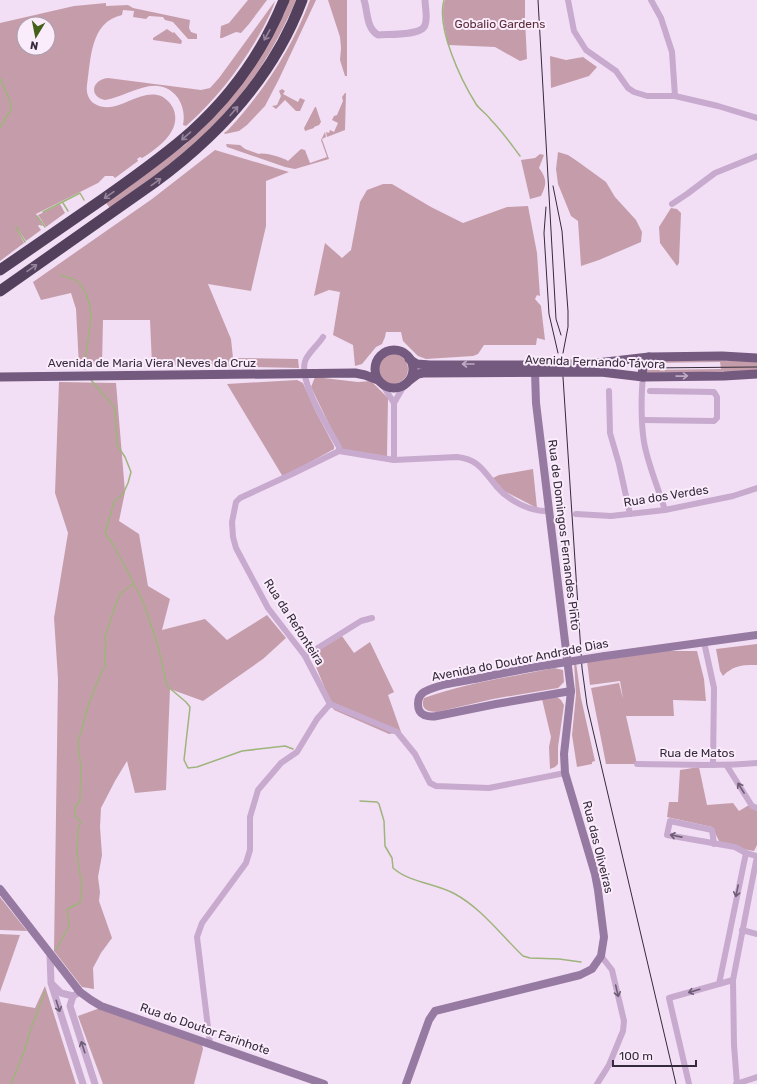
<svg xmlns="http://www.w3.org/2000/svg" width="757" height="1084" font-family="Rubik,sans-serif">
<rect width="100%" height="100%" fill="#f2dff5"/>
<!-- green -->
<g fill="#c59daa" fill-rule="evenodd">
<path d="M248,0h19l-18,24 -8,9 -5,-1 -14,6h-2l1,-12 8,-3z"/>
<path d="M289,0h7c-23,54 -56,105 -101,144 -27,23 -56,43 -85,64l-4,-5 80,-59 98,-130z"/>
<path d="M310,0h6l-37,79 -14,27 -18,19 -8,6 -14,3 -1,-1 4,-3c35,-38 64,-81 82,-130z"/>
<path d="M328,0h19v76h-2l-5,-16 1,-12 -1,-11z"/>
<path d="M445,0h80v19l2,40 -7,2 -25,-14 -47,-2c-2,-14 -8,-30 -3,-45z"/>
<path d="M275,1c-2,8 -7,17 -11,25 -20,37 -46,72 -78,100l-3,-1c2,-10 0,-19 -5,-27 -21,-27 -49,-1 -73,2 -16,-3 -14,-20 3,-22l93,12 9,-2 9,-10z"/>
<path d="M106,3v3l22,-1 5,3 57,12 -1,8 2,4 6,2v5h-9l-15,-17 -8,-2 -2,-3 -14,-1 -3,3 -13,-2 1,-6 -11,-1 -1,5c-32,7 -31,44 -35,70 -1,7 1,15 8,19 20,12 41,-13 62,-9 7,1 13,7 16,13 10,22 -15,40 -31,50l-2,-1 -3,2 1,2 -23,17 -2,-2h-8l-7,7 -62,31 7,12 -4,-1 -1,1 3,4 -15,11 -7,-10h-1l6,12 -24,18v-238l74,-17zM24,24h24v24h-24z"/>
<path d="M167,29l6,4 1,-1 8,9 -1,3 -28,-4v-2z"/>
<path d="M550,56l16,4 17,-3 14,10 -8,9 -38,12z"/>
<path d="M282,89l3,2 -2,3 15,8 2,-4 5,2 -5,11h-4l-11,-11 -9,9 -4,-3 5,-1 4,-9 -2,-5z"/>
<path d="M345,93h1l-1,37 -18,7 -1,-5 3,1 1,-3 4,2 4,-9 -6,-3 2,-4 3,-1 6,-14 -1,-4z"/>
<path d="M315,107h1l5,15 -2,3 -5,2v1l-9,3 -1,-3z"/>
<path d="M325,132l1,5 -4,2 7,20 -34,10 -10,-2 -58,-20 -1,-3 14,1 5,4 14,5c6,-2 25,4 29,7l13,-12 4,1 5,13 17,-6 -6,-17z"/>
<path d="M215,150l74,22 -23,9v45l-15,65 -43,-7 23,55 2,19 65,1 1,9 -147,-3 -2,-45h-47l-1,45 -23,1 -3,-57 -5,-16 -30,7 -8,-18 119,-83z"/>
<path d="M558,152l10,3 9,6 29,21 9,15 21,23 6,12 -1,10 -42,18 -18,6 -3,-45 -7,-5 -13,-32 -2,-15z"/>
<path d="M540,154l4,1 -5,13c8,11 8,16 2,28l-11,3 -9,-39 14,-2z"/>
<path d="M383,184h9l39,23 32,16 44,-16 21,-1 9,47 3,43 -3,-1 -2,4 6,7 4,34 -8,-2 -1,7h-52l-6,9 -5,2 -47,3 -8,-3 -15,-15 -2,-9h-15l-1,5 -3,7 -6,3 -14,17 -7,2 -2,-21 -20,-10 7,-43 -11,-2 -15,6 11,-53 17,15 9,-8 9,-48 7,-12z"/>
<path d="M60,204l5,9 -19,14 -8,-12z"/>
<path d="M671,208l6,1 4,4 -2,50 -2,3 -17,-23 -1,-16z"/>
<circle cx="393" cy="369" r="15"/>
<path d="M648,360l109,1v10l-109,2 -3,-1zM647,363l73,-1 1,7 -73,1z"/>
<path d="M315,377l43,5 13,-1 17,17 -1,59 -45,-6 -31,-64z"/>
<path d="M297,380l6,3 12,27 19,36v3l-51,28 -56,-93z"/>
<path d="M59,382l57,1 9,109 -6,29 20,13 9,52 22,13 -8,31 43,-11 22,21 40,-25 19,23 -23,21 -60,42 -33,-12 -4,101 -31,3 -8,-32 -12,20 -14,27 -1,19 2,28 -4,22 2,15 -1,9 13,37 -11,15 -8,15 1,21 -12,-2 -28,-36 4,-272 -4,-61 14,-85 -13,-40z"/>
<path d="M533,469l4,39 -33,-17 -11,-13 6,-3z"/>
<path d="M342,636l12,17 16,-11 24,50 -6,3 13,37 -12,2 -55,-24 -23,-55z"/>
<path d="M757,644v21c-15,0 -23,0 -34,11l-3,-5 -4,-22z"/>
<path d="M655,651h42l7,28 2,22 -33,-1 1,16h-48l11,48h-31l-15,-76 28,-5 4,16 -3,-18 -30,4 -3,-24z"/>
<path d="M574,662h2l5,36 14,63 -3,1v2l-15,3 -5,-32 4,-40z"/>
<path d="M554,668l9,2 1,12 -6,6 -65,11 -56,13c-10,0 -17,-3 -13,-14 42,-15 87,-21 130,-30z"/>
<path d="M557,697l4,3 3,5 -6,42v17l-3,3 -5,2 -1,-22 2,-10 -9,-38z"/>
<path d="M699,767l8,38 26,-2 6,8 10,-6 8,5v35l-3,6 -33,-6 -9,-18 -45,-10 2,-15h9l2,-32z"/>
<path d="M0,897l27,34 -27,-1z"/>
<path d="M0,934l20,1 -20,57z"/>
<path d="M45,986l31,98h-76v-82l35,6z"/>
<path d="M100,1008l102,37 1,4 -9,35h-91l-25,-68z"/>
</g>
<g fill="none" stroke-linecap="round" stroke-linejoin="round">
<!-- stream -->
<g stroke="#9eb47c" stroke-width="1.5">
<path d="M444,0c-8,28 17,80 32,104 4,6 11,10 15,16 11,11 20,24 29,36"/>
<path d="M0,78l10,23 1,9 -11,17"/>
<path d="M63,203l5,8"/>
<path d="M43,212l37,-19 4,7"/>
<path d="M37,216l8,11"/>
<path d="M16,227l9,15"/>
<path d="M61,275c5,2 13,4 17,7 3,2 4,5 6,8 15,26 0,52 1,79"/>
<path d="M91,380l24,28 2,37 8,12 6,15 -3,11 -5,11 -9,8 -9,31 8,11 29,55 16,47 9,40 19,16 4,5 -6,53 4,8 9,-1 45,-16 43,-5 8,3"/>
<path d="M360,801l17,1 2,2 5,17 1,25 7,12 1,10c17,15 42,15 62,26 26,14 46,41 68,62l7,2 29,1 22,3"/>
<path d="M56,950l13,-24 -2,-17 13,-6 2,-16 -5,-32 1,-27 3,-6 -6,-6v-9l5,-6 1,-33 -3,-25 10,-37 14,-36 4,-3 -2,-10 2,-10 -1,-10 10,-31 5,-12 13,-10"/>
<path d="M11,1084l11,-27 10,-31 13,-34"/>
</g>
<!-- minor -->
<g stroke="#c7aace" stroke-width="6">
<path d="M568,0l6,31 12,19 30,21 12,17 6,4 13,4h28l43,10 39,12"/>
<path d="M651,0l10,18 11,34 3,44"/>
<path d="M672,204l15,-10 28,-21 42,-17"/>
<path d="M323,337c-5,8 -13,14 -17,22 -10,19 23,70 33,88v4"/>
<path d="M643,377c-2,18 -2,47 1,65 4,23 14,45 21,68"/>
<path d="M382,384l12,19v57"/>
<path d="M609,391l1,42 9,31 11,50"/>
<path d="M394,403l11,-19"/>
<path d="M643,420l71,1 3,-3v-21l-3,-5 -64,-1"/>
<path d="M339,451l55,9 63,-3c22,2 27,15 40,30 12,14 34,25 52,24"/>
<path d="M576,514l35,2 54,-6 68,-14 24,-8"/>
<path d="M704,642l10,46 -1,77"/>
<path d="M305,656l56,-35 11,-3"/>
<path d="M330,704l-25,-48 -37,-48 -32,-60 -3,-11 -1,-15 4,-20 4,-4 52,-24 47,-23"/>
<path d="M330,704l67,28 18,22 15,29 6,3 53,2 76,-15"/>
<path d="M637,764c40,0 80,3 120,-1"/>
<path d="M727,766l25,40 5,2"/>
<path d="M714,844l-2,-14 -42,-9 -3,14 68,12 11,6 11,3 -24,124 1,65 3,39"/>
<path d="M742,930l15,4"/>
<path d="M719,984l27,-131"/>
<path d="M210,1044l-13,-107 5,-14 44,-60 4,-13v-33l8,-27 23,-27 16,-11 20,-33 13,-15"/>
<path d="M597,1084l12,-19 14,-34 1,-10 -12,-51 -11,-14"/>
<path d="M689,1084l-20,-86 64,-18"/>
<path d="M736,1084l21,-7"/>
</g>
<!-- tertiary -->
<g stroke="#c7aace" stroke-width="7">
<path d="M364,0c4,12 2,28 14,35 10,-1 44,1 47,-10 3,-7 0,-18 0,-25"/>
<path d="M50,954l1,29 32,101"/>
<path d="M53,985l8,8 12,3"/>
<path d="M80,992l-7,4 -3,10 25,78"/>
</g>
<!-- secondary -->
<g stroke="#977aa2" stroke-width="8">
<path d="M605,656l152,-21"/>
<path d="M548,665c-24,4 -49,9 -73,14 -17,3 -36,5 -51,13 -8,5 -8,19 0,23 5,2 8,2 13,1l59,-12 75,-13"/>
<path d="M0,889l80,103 11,8 10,6 223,78"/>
<path d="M406,1084l23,-64 6,-9 145,-36 12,-6 9,-13 3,-19 -6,-47 -3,-16 -30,-101 -1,-19 7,-63 -35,-288 -1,-31"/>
</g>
<!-- primary -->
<g stroke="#735a7e" stroke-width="9">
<circle cx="394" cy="369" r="19"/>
<path d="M409,359l8,5 13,1h117l50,-2 52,-6 73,-1 35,2"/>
<path d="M0,377l355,-4 10,2 13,5"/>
<path d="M643,377l-1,-13 7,-7"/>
<path d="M410,380l8,-6 5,-1 178,-1 42,5 81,-1 33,-2"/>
</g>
<!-- motorway -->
<g stroke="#53405d" stroke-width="11">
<path d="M0,270c33,-23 67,-46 100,-69 31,-22 63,-44 92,-70 40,-36 72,-82 92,-131"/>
<path d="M0,291l155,-109c64,-47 119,-107 147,-182"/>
</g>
<!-- tram -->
<g stroke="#352a3b" stroke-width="1">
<path d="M538,0l18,319 5,16"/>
<path d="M553,186l9,45 6,80v16l-5,26"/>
<path d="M546,207l-2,26 5,81 9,39"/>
<path d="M648,368l109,-1"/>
<path d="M563,377l19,291 5,37 89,379"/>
</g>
<!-- secondary-bridge -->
<path stroke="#977aa2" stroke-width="8" d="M548,665l57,-9"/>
</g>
<!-- one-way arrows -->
<defs><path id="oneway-shaft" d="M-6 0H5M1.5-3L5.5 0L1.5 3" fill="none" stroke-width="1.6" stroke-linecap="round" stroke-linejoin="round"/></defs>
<g stroke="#96859c">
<use href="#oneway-shaft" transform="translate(267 35) rotate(119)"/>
<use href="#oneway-shaft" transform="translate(234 111) rotate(-49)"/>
<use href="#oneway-shaft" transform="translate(186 136) rotate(139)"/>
<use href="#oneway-shaft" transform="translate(156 182) rotate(-36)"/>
<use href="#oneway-shaft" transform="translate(109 195) rotate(145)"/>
<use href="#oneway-shaft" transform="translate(32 268) rotate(-35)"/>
</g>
<g stroke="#bdaac3">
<use href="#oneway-shaft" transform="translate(468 364) rotate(180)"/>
<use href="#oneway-shaft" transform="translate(682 376) rotate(-1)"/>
</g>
<g stroke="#6f5d76">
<use href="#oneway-shaft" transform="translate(741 788) rotate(-122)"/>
<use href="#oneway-shaft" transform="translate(676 836) rotate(-169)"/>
<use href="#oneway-shaft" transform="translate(737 891) rotate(102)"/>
<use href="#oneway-shaft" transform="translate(617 991) rotate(77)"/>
<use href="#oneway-shaft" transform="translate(694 991) rotate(164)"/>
<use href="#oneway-shaft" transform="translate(58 1006) rotate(72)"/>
<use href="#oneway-shaft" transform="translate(83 1047) rotate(-108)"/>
</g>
<g text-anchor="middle" stroke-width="4" stroke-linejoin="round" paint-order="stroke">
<!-- park labels -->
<g font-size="12" fill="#5b2b39" stroke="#faecfb">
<text x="500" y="28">Gobalio Gardens</text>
</g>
<!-- street labels -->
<g font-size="12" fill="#352a3b" stroke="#faecfb">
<text transform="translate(595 362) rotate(2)" y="4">Avenida Fernando Távora</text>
<text x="152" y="367">Avenida de Maria Viera Neves da Cruz</text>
<text transform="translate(666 496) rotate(-9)" y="4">Rua dos Verdes</text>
<text transform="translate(564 535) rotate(83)" y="4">Rua de Domingos Fernandes Pinto</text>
<text transform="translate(294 622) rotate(57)" y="4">Rua da Refonteira</text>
<text transform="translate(520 660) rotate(-11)" y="4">Avenida do Doutor Andrade Dias</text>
<text x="697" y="757">Rua de Matos</text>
<text transform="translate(598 847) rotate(76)" y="4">Rua das Oliveiras</text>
<text transform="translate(205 1029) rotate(19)" y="4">Rua do Doutor Farinhote</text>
</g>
</g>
<!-- north arrow -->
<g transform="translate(36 36) rotate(190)"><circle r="19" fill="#faecfb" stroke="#ab9eae"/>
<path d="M0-3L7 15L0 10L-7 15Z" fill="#44601b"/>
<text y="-6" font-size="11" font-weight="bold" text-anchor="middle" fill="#352a3b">N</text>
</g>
<!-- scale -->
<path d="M613 1060v6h83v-6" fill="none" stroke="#352a3b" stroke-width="2"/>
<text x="619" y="1060" font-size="12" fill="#352a3b" stroke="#faecfb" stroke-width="3" paint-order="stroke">100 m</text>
</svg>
